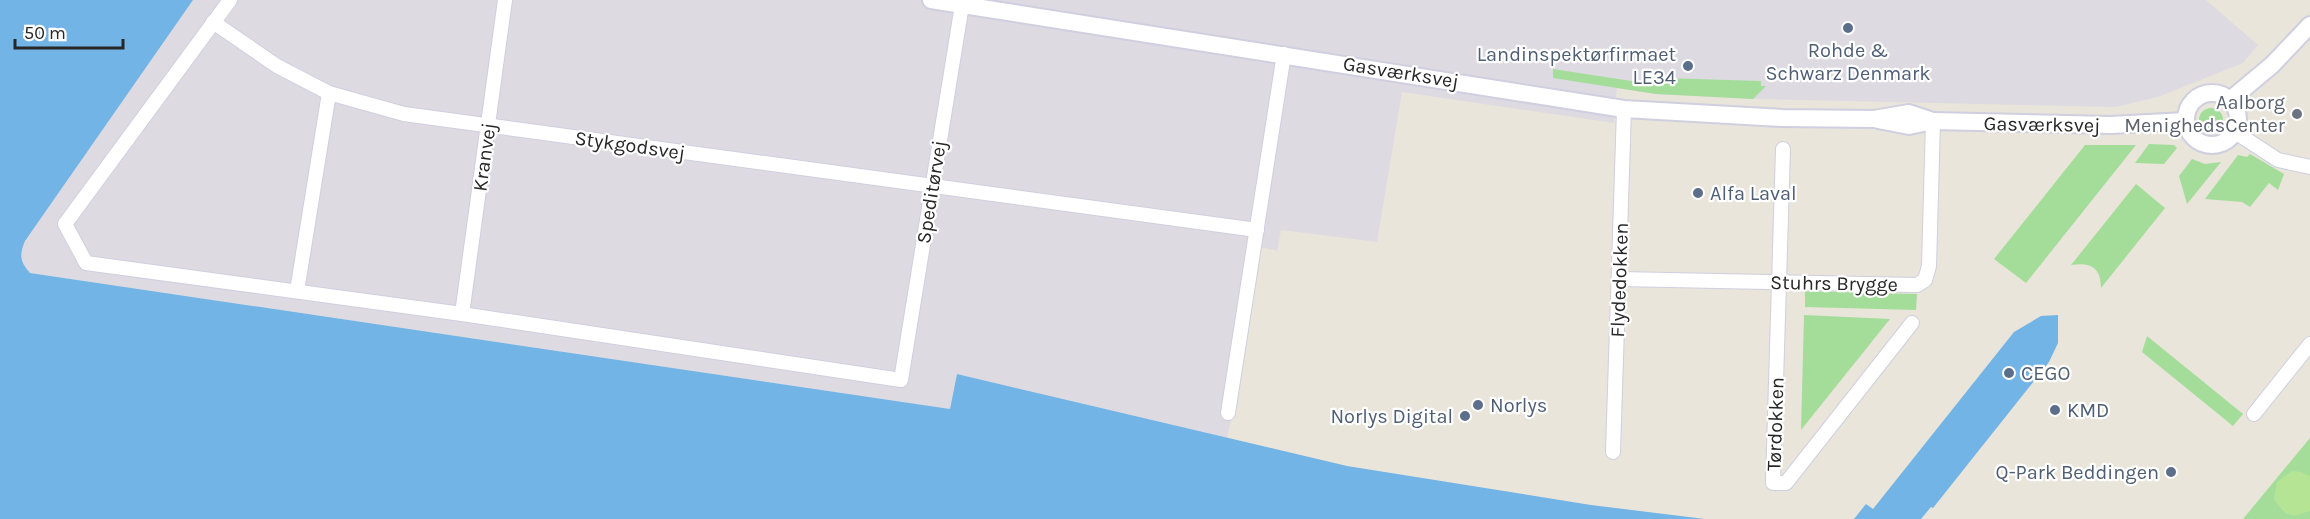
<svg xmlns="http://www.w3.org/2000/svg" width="2310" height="519" font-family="Karla,sans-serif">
<rect width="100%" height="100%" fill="#e9e5da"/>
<!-- industrial -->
<path fill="#dedae2" d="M193,0h2013l52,45 -15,18 -85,34 -42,10 -363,-8 -97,-5 -39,-6 -3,35 -212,-31 -25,150 -96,-12 -4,21 -17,-4 -21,136 -12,55 -270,-64 -7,35 -920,-136 -8,-9 -2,-11 5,-12z"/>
<!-- green -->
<g fill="#a4dd99">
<path d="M1553,69l111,17v-8l97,3v5h5l-13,13 -97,-5 -103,-16z"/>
<circle cx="2211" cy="120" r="12"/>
<path d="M2149,144l25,1 3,3 -13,16 -29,-1z"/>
<path d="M2085,145h51l-110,138 -32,-24z"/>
<path d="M2250,154l34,20 -6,16 -9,-7 -19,24 -8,-5 -37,-3 33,-44 9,2z"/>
<path d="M2192,159l13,5 16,-2 -34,42 -8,-28z"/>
<path d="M2136,184l29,24 -64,80c0,-21 -11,-26 -30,-23z"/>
<path d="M1805,291l112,3 -1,16 -111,-3z"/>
<path d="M1804,315l86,4 -89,111z"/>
<path d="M2147,336l96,78 -10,12 -91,-74z"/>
<path d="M2310,438v81h-67z"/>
</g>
<!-- pitch -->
<path fill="#b5e495" d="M2292,471l9,1 9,4v35l-16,5 -9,-3 -11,-13 3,-18z"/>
<!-- water -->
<g fill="#72b4e6">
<path d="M0,0h193l-168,241c-6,14 -5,21 5,32l920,136 7,-35 390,92 244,39 114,14h-1705z"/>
<path d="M2058,315v28l-9,19 -116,146 -2,-1 -10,12h-67l12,-15 7,5 141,-177 27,-16z"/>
</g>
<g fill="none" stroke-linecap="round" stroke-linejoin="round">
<defs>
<g id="minor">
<path d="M230,0l-165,224 21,39 376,51 439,66 61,-375"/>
<path d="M213,22l64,44 52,27 75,21 853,116"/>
<path d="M2235,132l43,28 32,7"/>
<path d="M1783,149l-10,334h13l126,-160"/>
<path d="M1619,279l298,6 8,-5 4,-14 4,-145"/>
<path d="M297,291l32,-198"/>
<path d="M462,314l43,-314"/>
<path d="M1228,413l56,-359"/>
<path d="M2254,414l56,-70"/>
<path d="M1613,452l11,-343"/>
</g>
<g id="tertiary">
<path d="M931,0l693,109 158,9 92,1 35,-6 24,8"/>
<circle cx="2212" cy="119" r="26"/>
<path d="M2230,100l42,-35 38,-40"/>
<path d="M1878,120l31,6 24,-5 178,4 75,-4"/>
</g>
</defs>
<!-- minor casing -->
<use href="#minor" stroke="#cfcfe0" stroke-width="16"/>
<!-- tertiary casing -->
<use href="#tertiary" stroke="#cfcfe0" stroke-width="20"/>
<!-- minor -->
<use href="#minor" stroke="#fff" stroke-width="14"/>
<!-- tertiary -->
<use href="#tertiary" stroke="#fff" stroke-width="16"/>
</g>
<!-- markers -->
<g fill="#5c6f8a" stroke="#fff" stroke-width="2">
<circle cx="1848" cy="28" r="6"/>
<circle cx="1688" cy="66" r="6"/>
<circle cx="1698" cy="193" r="6"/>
<circle cx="2009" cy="373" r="6"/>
<circle cx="1478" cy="405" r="6"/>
<circle cx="2055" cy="410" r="6"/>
<circle cx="1465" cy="416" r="6"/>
<circle cx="2171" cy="472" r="6"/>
</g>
<circle fill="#6b7280" stroke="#fff" stroke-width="2" cx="2297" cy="114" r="6"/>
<g text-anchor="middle" stroke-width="4.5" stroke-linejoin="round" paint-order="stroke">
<!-- service labels -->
<g font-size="20" fill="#4e5e75" stroke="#fff" text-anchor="start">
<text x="1848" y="57" text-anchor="middle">Rohde &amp;<tspan x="1848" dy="23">Schwarz Denmark</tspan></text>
<text x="1676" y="61" text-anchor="end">Landinspektørfirmaet<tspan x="1676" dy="23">LE34</tspan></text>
<text x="1710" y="200">Alfa Laval</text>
<text x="2021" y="380">CEGO</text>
<text x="1490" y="412">Norlys</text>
<text x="2067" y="417">KMD</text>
<text x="1453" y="423" text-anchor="end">Norlys Digital</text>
<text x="2159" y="479" text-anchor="end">Q-Park Beddingen</text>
</g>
<!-- street labels -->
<g font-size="20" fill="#272727" stroke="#fff">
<text transform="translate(1401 72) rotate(9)" y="7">Gasværksvej</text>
<text transform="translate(2042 124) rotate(1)" y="7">Gasværksvej</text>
<text transform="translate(630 145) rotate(8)" y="7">Stykgodsvej</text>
<text transform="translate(484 157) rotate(-82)" y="7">Kranvej</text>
<text transform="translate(931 192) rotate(-81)" y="7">Speditørvej</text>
<text transform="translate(1619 280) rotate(-88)" y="7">Flydedokken</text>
<text transform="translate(1834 283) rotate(1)" y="7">Stuhrs Brygge</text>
<text transform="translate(1775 424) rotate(-88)" y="7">Tørdokken</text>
</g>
<!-- worship labels -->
<g font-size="20" fill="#5b616d" stroke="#fff" text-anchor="end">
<text x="2285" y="109">Aalborg<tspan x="2285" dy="23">MenighedsCenter</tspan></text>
</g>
</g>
<!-- scale -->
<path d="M15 39v9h108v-9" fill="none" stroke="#272727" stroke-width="3"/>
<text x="24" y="39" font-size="18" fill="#272727" stroke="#ffffff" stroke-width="4.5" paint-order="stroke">50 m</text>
</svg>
